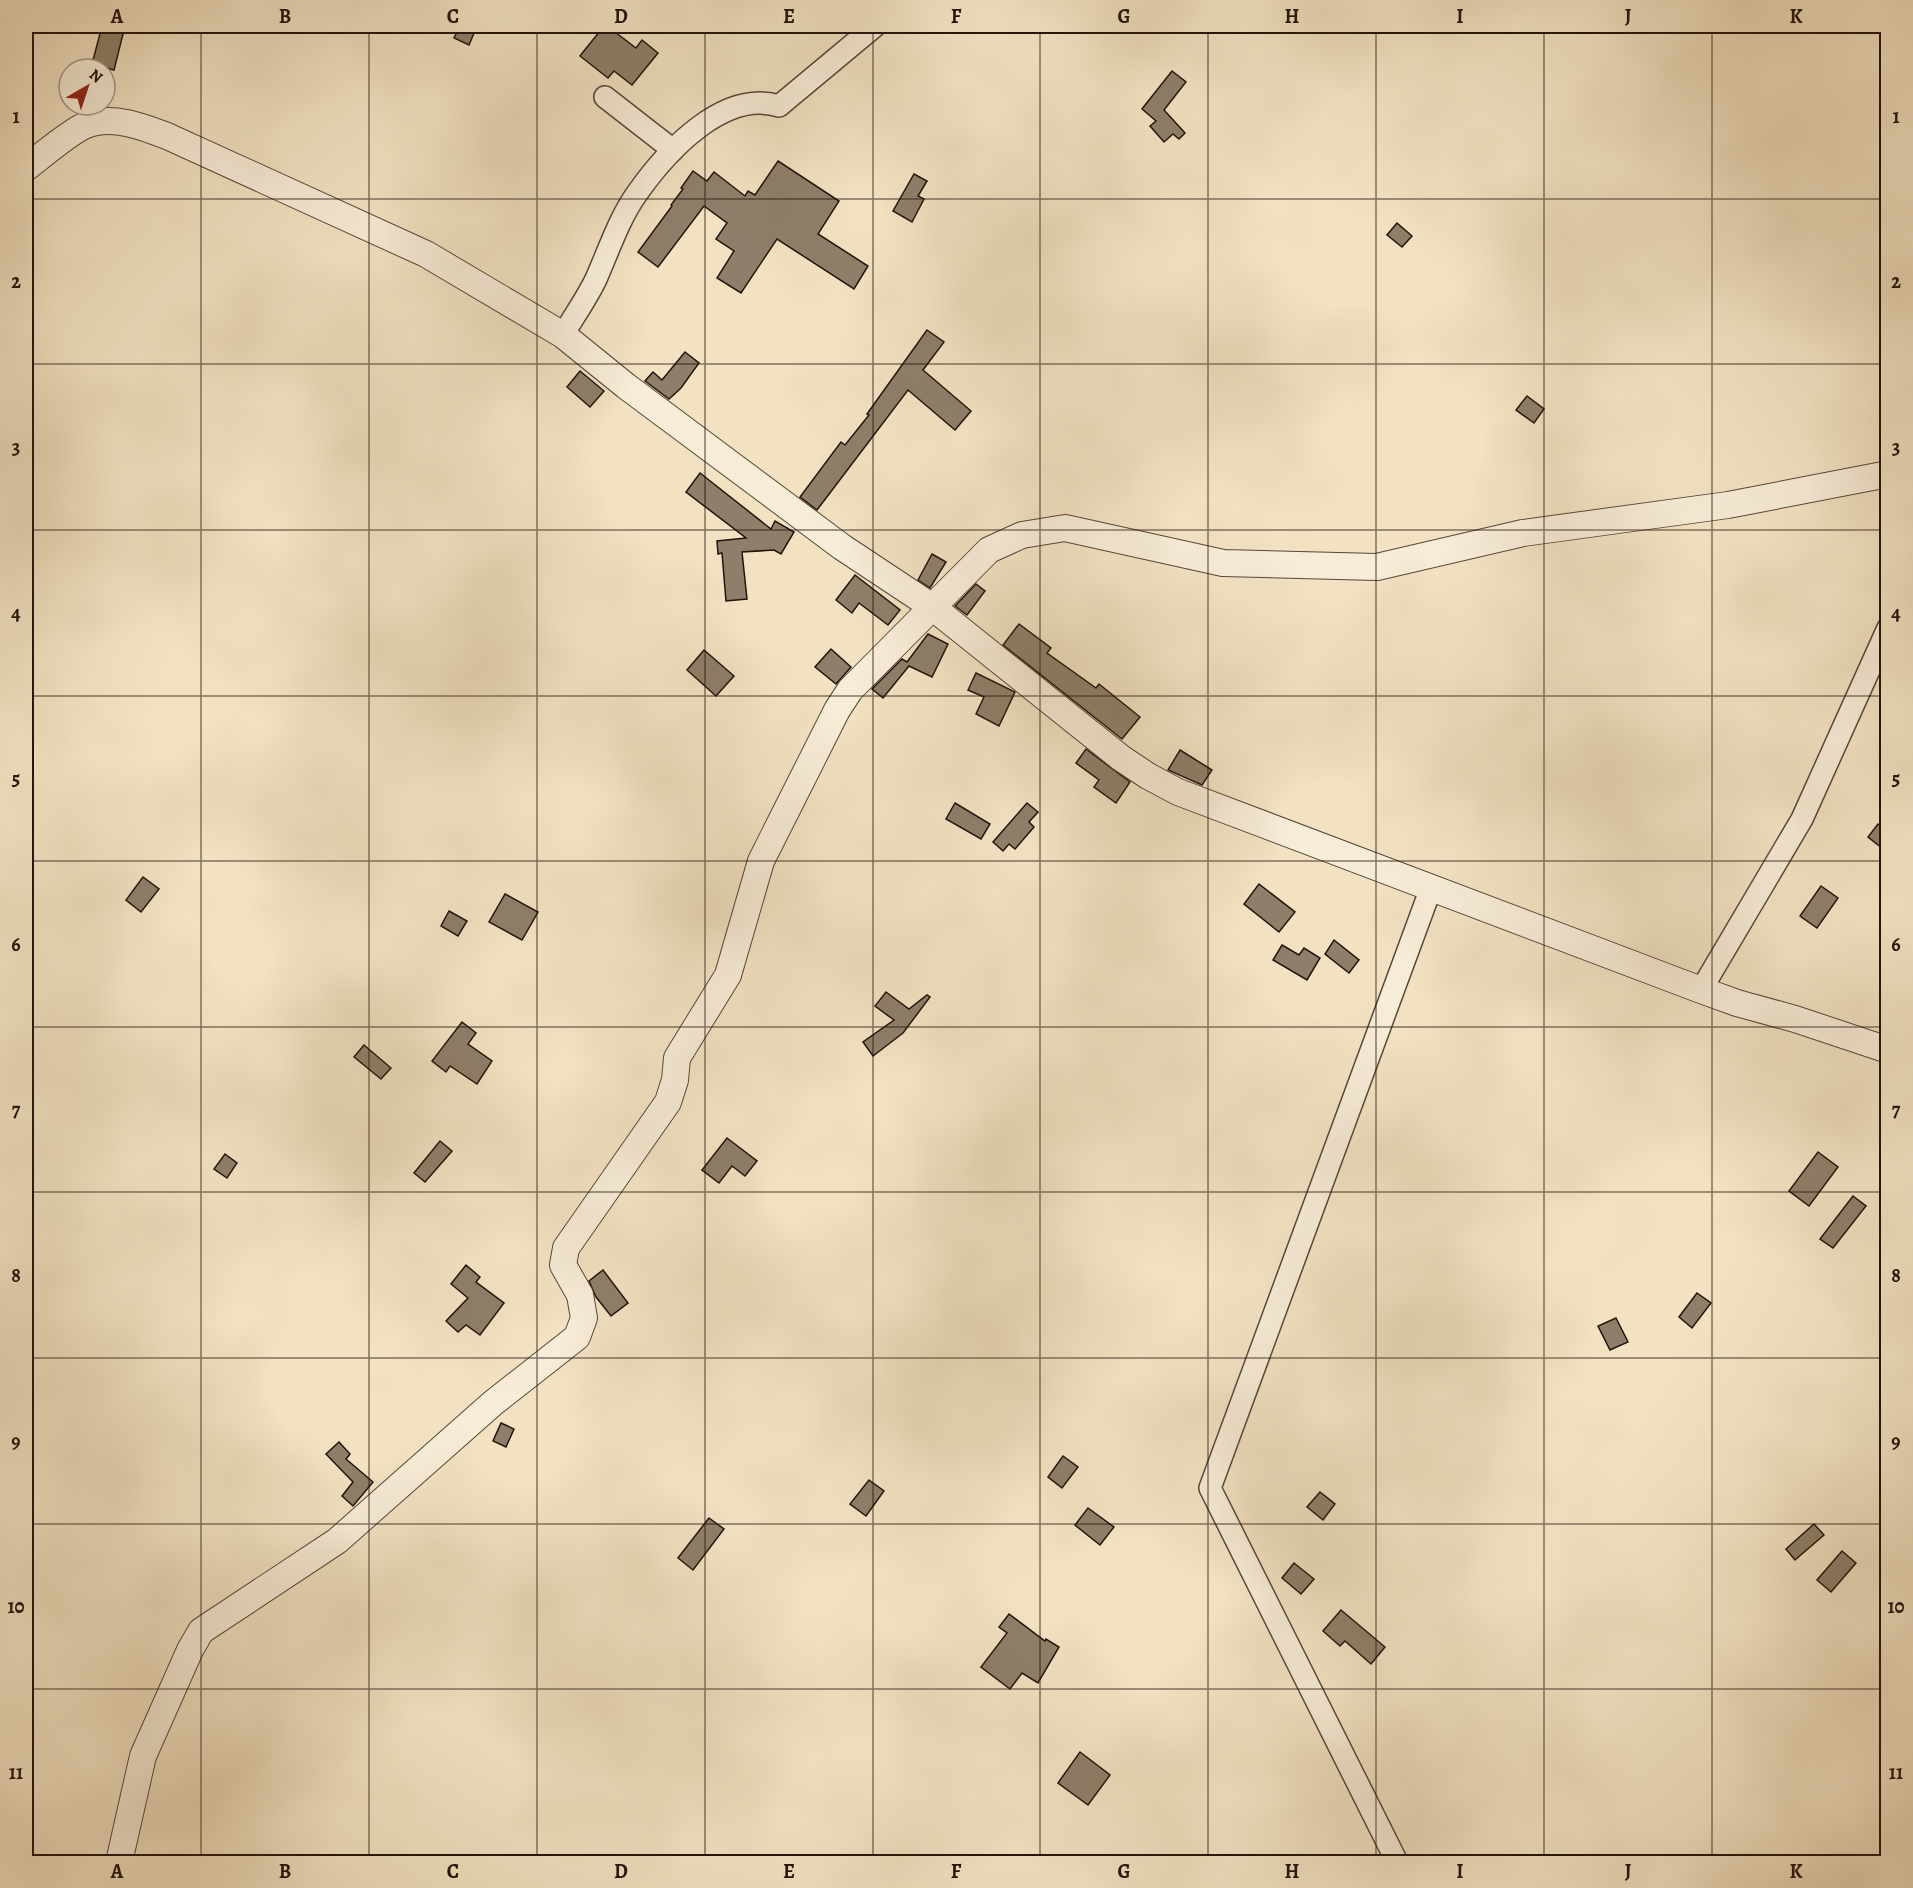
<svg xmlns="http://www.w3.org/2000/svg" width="1913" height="1888" font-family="Alegreya,serif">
<rect width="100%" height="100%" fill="#f2e2c2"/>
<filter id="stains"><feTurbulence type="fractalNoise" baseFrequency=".00333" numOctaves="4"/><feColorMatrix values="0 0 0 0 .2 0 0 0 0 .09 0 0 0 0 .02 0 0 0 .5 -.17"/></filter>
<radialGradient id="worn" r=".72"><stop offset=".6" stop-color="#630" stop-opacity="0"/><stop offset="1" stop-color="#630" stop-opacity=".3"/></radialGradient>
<!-- building -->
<g fill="#8e7f6a" stroke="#22130b" stroke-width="1.5">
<path d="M102,26h23l-11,44 -22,-6z"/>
<path d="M460,26h17l-8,19 -15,-7z"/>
<path d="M604,26h3l29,22 6,-8 16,13 -26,32 -18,-14 -6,7 -28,-22z"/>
<path d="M1172,71l14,11 -22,28 21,23 -6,6 -6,-5 -9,8 -14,-16 6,-5 -14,-12z"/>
<path d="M778,161l61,40 -21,33 50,32 -14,23 -77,-50 -36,54 -24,-15 17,-27 -18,-12 11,-16 -23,-17 -46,61 -20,-15 34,-46 -1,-1 12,-16 -2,-1 12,-17 14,10 7,-9 31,24 3,-5 7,4z"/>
<path d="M914,174l13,7 -9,15 6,3 -12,23 -19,-11z"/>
<path d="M1397,223l15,13 -10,11 -15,-12z"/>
<path d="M927,330l17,12 -21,28 48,41 -16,19 -47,-40 -91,120 -17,-13 41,-55 4,3 24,-30 -2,-1z"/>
<path d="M685,352l14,11 -18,25 -12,11 -24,-18 8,-9 9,8z"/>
<path d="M580,371l24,20 -14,16 -23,-20z"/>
<path d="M1527,396l17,13 -10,14 -18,-13z"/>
<path d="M700,473l71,56 4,-8 19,11 -13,22 -7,-4 -32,2 5,47 -21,2 -4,-48 -4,1 -1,-13 29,-3 -60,-46z"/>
<path d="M932,554l14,8 -16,26 -12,-8z"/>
<path d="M855,575l45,35 -12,15 -29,-22 -7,10 -16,-13z"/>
<path d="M976,584l9,7 -18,24 -12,-9z"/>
<path d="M1019,624l32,24 -4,5 49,35 3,-4 41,33 -18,22 -119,-94z"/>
<path d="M928,634l20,10 -16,33 -23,-11 -26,32 -11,-9 30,-30 5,3z"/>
<path d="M831,649l20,18 -15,17 -21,-17z"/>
<path d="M704,650l30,26 -18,20 -29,-26z"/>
<path d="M976,673l39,19 -16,34 -23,-12 8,-17 -16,-7z"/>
<path d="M1086,749l44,33 -14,21 -22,-16 5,-7 -23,-17z"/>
<path d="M1180,750l32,20 -10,15 -34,-15z"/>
<path d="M955,803l35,21 -9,15 -35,-20z"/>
<path d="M1027,803l11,9 -9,10 5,5 -19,22 -6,-5 -6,7 -10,-9z"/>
<path d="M1878,824l9,7v21l-19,-15z"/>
<path d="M143,877l16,12 -18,23 -15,-12z"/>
<path d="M1259,884l36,28 -16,20 -35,-28z"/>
<path d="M1821,886l17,12 -21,30 -17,-12z"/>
<path d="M505,894l33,18 -16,28 -33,-18z"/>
<path d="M449,911l18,10 -9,15 -17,-10z"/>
<path d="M1334,940l25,20 -10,13 -24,-19z"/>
<path d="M1282,945l17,10 5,-7 16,10 -13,22 -34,-20z"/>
<path d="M886,992l23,17 18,-14 3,2 -27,36 -30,23 -10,-14 31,-22 -19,-14z"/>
<path d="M462,1022l14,11 -8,11 24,17 -15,23 -27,-18 -4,6 -14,-11z"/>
<path d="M364,1045l27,23 -10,11 -27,-22z"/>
<path d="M727,1138l30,23 -12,15 -13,-10 -13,17 -17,-13z"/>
<path d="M440,1141l12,10 -27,31 -11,-9z"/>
<path d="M1818,1152l20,15 -29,39 -20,-15z"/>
<path d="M225,1154l12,9 -10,15 -13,-9z"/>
<path d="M1853,1196l13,10 -33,42 -13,-9z"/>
<path d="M466,1265l14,12 -4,5 28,21 -24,32 -14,-10 -8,7 -12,-11 22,-23 -17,-14z"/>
<path d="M603,1270l25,33 -17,13 -15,-19 -7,-16z"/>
<path d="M1697,1293l14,10 -19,25 -13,-11z"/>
<path d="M1616,1318l12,24 -18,8 -12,-24z"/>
<path d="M501,1423l13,6 -8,18 -13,-6z"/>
<path d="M339,1442l11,12 -4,5 27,23 -20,24 -11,-10 11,-14 -27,-28z"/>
<path d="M1063,1456l15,11 -16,21 -14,-11z"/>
<path d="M869,1480l15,11 -18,25 -16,-12z"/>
<path d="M1320,1492l15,12 -12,16 -16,-13z"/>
<path d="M1088,1508l26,19 -14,18 -25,-20z"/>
<path d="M709,1518l15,11 -31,41 -15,-12z"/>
<path d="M1814,1524l10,11 -29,25 -9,-11z"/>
<path d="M1842,1551l14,12 -25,29 -14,-12z"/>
<path d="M1294,1563l20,16 -13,15 -19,-16z"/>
<path d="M1341,1610l44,37 -14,17 -26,-23 -5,5 -17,-15z"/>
<path d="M1009,1614l36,27 1,-2 13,8 -21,36 -16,-10 -12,16 -29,-22 26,-34 -8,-6z"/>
<path d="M1080,1752l30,23 -22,30 -30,-22z"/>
</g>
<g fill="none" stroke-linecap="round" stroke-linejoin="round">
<defs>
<g id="minor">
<path d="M605,97l68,53"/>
<path d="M563,335c11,-19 24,-37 33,-56 13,-29 23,-61 42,-87 29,-41 86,-103 141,-86l96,-80"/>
<path d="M1701,990l101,-171 86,-191"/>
<path d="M1397,1862l-187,-374 221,-600"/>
</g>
<g id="tertiary">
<path d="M26,168c13,-10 46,-38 60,-43 27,-10 55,1 81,11l259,118 137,81 63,51 216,161 89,59 190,152 27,18 30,16 523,198 36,13 58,16 93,31"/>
<path d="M119,1862l24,-106 47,-106 11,-19 136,-90 156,-138 84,-66 7,-19 -4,-23 -17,-30 3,-17 102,-146 7,-22 2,-22 51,-83 33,-114 76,-151 13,-20 139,-140 33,-15 43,-7 158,35 154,4 146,-34 205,-28 160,-31"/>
</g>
</defs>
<!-- minor casing -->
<use href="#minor" stroke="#564739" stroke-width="24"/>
<!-- tertiary casing -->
<use href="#tertiary" stroke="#564739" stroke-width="28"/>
<!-- minor -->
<use href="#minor" stroke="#f7ecd7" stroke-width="21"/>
<!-- tertiary -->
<use href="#tertiary" stroke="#f7ecd7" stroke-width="26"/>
</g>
<!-- grid -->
<path fill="none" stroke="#22130b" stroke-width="1.5" stroke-opacity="0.55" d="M201,26v1836M369,26v1836M537,26v1836M705,26v1836M873,26v1836M1040,26v1836M1208,26v1836M1376,26v1836M1544,26v1836M1712,26v1836M26,199h1862M26,364h1862M26,530h1862M26,696h1862M26,861h1862M26,1027h1862M26,1192h1862M26,1358h1862M26,1524h1862M26,1689h1862"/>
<!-- margin -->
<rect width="1913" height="1888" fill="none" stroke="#f2e2c2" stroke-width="66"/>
<!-- north arrow -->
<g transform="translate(87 87) rotate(39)"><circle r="28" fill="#f7ecd7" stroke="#a29585" stroke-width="1.5"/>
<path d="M0-4.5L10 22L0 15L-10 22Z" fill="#8f2418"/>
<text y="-9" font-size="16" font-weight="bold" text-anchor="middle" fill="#22130b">N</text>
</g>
<rect x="33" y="33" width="1847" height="1822" fill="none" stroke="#22130b" stroke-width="2"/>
<g font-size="20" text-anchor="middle" font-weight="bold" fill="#22130b">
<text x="117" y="23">A</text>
<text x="285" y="23">B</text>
<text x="453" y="23">C</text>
<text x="621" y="23">D</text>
<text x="789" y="23">E</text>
<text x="956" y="23">F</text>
<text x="1124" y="23">G</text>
<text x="1292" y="23">H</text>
<text x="1460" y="23">I</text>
<text x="1628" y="23">J</text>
<text x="1796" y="23">K</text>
<text x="16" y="123">1</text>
<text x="1896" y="123">1</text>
<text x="16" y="288">2</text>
<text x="1896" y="288">2</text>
<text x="16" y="454">3</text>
<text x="1896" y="454">3</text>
<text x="16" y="620">4</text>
<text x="1896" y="620">4</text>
<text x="16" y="785">5</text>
<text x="1896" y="785">5</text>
<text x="16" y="951">6</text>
<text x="1896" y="951">6</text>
<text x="16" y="1116">7</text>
<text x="1896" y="1116">7</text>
<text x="16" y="1282">8</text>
<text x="1896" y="1282">8</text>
<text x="16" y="1448">9</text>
<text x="1896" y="1448">9</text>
<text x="16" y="1613">10</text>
<text x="1896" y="1613">10</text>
<text x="16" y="1779">11</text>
<text x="1896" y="1779">11</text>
<text x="117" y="1878">A</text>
<text x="285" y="1878">B</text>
<text x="453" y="1878">C</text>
<text x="621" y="1878">D</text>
<text x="789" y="1878">E</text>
<text x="956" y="1878">F</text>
<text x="1124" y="1878">G</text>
<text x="1292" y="1878">H</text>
<text x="1460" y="1878">I</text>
<text x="1628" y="1878">J</text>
<text x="1796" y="1878">K</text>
</g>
<rect width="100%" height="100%" filter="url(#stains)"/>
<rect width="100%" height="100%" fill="url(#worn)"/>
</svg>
